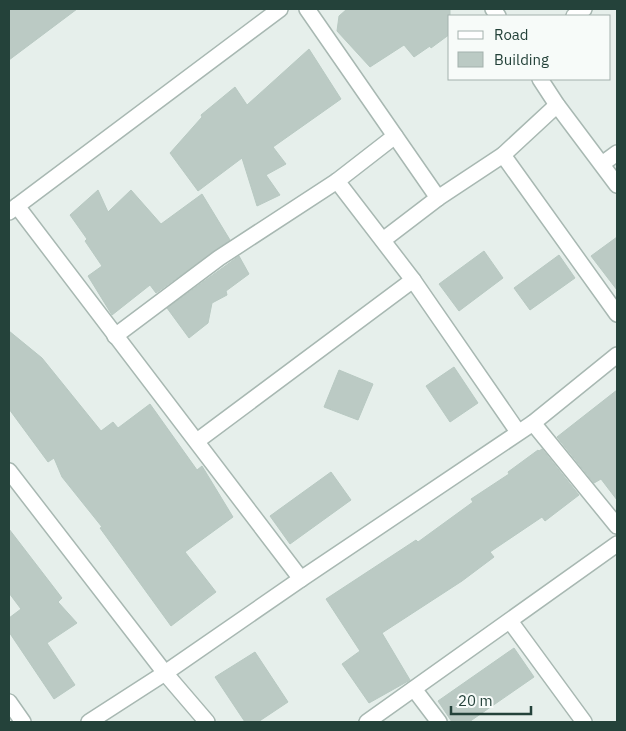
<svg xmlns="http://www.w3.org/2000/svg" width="626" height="731" font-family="'IBM Plex Sans',sans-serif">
<rect width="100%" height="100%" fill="#e6efeb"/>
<!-- building -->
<g fill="#bbcac4" stroke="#b8c9c2">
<path d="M9,9h68l-68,51z"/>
<path d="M347,9h103v25l-19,14 -1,-2 -16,11 -10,-12 -34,22 -33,-36 2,-15z"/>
<path d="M309,49l32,50 -68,48 13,17 -20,11 14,20 -23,11 -15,-48 -44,33 -28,-38 32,-36 -1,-2 34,-28 12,18z"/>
<path d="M98,190l10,22 23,-22 30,34 41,-30 28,46 -74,53 -6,-8 -38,30 -24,-39 14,-10 -17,-25 2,-2 -17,-24z"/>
<path d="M617,237v53l-26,-34z"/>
<path d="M484,251l19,27 -44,33 -20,-27z"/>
<path d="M559,255l16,23 -45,32 -16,-22z"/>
<path d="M239,256l10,18 -23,17 1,4 -15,8 -4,20 -19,15 -22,-30z"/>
<path d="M9,331l33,27 59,73 12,-9 5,6 32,-24 47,66 5,-4 31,51 -48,35 31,40 -45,34 -71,-98 2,-1 -40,-50 -8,-19 -6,4 -39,-53z"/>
<path d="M454,367l24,36 -28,19 -24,-36z"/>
<path d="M339,370l34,14 -15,36 -34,-13z"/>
<path d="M617,390v110l-16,-21 -7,4 -37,-46z"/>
<path d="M542,449l37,46 -34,26 -3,-4 -52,35 4,5 -32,24 -80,52 28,47 -41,23 -27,-39 18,-13 -34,-52 90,-59 2,2 55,-40 -2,-3 38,-25 -1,-2 30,-22 1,1z"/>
<path d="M331,472l20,28 -61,44 -20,-28z"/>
<path d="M9,529l53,69 -4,4 19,21 -30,20 28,42 -21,14 -45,-67v-14l12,-9 -12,-16z"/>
<path d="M514,648l20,29 -65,45h-17l-14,-21z"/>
<path d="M255,652l33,50 -30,20h-13l-30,-45z"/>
</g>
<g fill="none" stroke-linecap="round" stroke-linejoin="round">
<defs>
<g id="minor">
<path d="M307,9l131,189"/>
<path d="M493,9l5,7"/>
<path d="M574,16l10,-7"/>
<path d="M540,79l17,26 60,80"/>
<path d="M503,155l114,159"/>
<path d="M602,164l15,-11"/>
<path d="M337,181l76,99 105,152"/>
<path d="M17,206l284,373"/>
<path d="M9,212l271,-203"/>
<path d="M383,240l55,-42 65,-43 54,-50"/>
<path d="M115,336l104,-78 118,-77 58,-45"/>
<path d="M533,423l84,103"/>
<path d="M197,441l216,-161"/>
<path d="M9,471l156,202 42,49"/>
<path d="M510,621l74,101"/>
<path d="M414,689l25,33"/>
<path d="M9,702l14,20"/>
<path d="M89,722l76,-49 136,-94 232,-156 84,-68"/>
<path d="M367,722l250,-178"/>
</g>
</defs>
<!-- minor casing -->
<use href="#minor" stroke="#a8b8b2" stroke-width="18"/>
<!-- minor -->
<use href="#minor" stroke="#fff" stroke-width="15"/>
</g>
<!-- border -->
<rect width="626" height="731" fill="none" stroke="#24423a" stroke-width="20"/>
<!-- legend -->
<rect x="448" y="15" width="162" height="65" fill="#f7fbf9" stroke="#a3b1ad"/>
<rect x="458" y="31" width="25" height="8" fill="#ffffff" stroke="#a3b1ad"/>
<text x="494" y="40" font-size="15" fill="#24423a">Road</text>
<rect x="458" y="52" width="25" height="15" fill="#bbcac4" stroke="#a3b1ad"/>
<text x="494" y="65" font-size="15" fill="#24423a">Building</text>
<!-- scale -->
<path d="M451 706v8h80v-8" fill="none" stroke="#24423a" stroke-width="2.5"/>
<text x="458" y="706" font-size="15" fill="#24423a" stroke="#f7fbf9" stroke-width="4" paint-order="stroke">20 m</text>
</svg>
